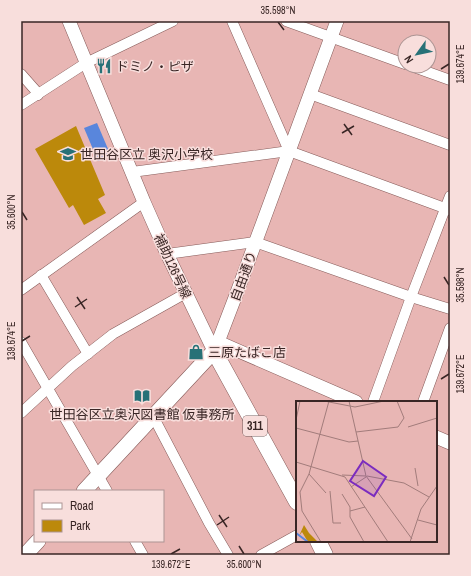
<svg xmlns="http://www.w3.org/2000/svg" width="471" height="576" font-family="'Archivo Narrow','Noto Sans JP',sans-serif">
<rect width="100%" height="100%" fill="#e8b6b4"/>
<!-- green -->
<path fill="#bc890b" d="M76,126l29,69 -7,4 8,14 -22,12 -11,-20 -4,3 -34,-59z"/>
<!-- water -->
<path fill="#5986dc" d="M97,123l14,33 -13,5 -14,-33z"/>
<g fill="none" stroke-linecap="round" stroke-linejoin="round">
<defs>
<g id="minor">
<path d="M232,21l57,130"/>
<path d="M286,21l119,43"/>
<path d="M411,66l39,14"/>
<path d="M21,74l15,17 2,4"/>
<path d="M310,94l140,51"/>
<path d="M21,105l65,-42 87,-42"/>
<path d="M132,172l157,-21 161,59"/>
<path d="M167,254l88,-12 156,55 39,12"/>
<path d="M41,275l44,74 3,5"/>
<path d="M21,290l123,-88"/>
<path d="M21,342l86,149"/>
<path d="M373,402l38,-105 39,-101"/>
<path d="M423,402l27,-74"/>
<path d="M21,413l51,-47 41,-32 73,-41"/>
<path d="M153,416l56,107 19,32"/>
<path d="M135,541l8,14"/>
<path d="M261,555l36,-20"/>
</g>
<g id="tertiary">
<path d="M69,21l75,181 23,52 47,97"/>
<path d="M218,342l138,60"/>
<path d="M214,351l4,-9 18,-47 101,-274"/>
<path d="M436,437l14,6"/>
</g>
<g id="secondary">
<path d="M84,491l130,-140"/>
<path d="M25,555l13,-14"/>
</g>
<g id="primary">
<path d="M214,351l83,151"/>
<path d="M318,541l7,14"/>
</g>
</defs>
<!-- minor casing -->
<use href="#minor" stroke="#875c5a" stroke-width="11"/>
<!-- tertiary casing -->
<use href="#tertiary" stroke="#875c5a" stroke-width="14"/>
<!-- secondary casing -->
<use href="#secondary" stroke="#875c5a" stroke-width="16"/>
<!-- primary casing -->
<use href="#primary" stroke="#875c5a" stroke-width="17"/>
<!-- minor -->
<use href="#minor" stroke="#fff" stroke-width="10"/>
<!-- tertiary -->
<use href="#tertiary" stroke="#fff" stroke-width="13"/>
<!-- secondary -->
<use href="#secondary" stroke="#fff" stroke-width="15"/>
<!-- primary -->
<use href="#primary" stroke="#fff" stroke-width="16"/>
</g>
<!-- ticks -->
<path fill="none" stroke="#392625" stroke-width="1.5" d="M278,22l6,8M441,69l8,-5M344,124l8,11M342,133l12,-7M22,212l5,8M444,277l5,8M77,297l8,12M75,307l12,-8M22,341l8,-5M441,379l8,-5M219,515l8,12M217,525l12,-8M239,546l5,8M171,554l9,-5"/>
<!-- icons -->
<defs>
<symbol id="restaurant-bare" viewBox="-9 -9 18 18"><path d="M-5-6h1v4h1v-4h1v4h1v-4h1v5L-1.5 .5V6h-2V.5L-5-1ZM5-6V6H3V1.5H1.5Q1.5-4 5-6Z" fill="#277177" stroke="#f8dedc" stroke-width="2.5" paint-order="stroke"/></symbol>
<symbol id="school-bare" viewBox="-9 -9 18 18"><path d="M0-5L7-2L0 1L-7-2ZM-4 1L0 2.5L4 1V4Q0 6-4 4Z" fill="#277177" stroke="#f8dedc" stroke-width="2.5" paint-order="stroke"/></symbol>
<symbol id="shop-bare" viewBox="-9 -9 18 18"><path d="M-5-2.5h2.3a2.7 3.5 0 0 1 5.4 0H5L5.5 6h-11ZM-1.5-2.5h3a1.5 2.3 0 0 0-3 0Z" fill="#277177" stroke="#f8dedc" stroke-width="2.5" paint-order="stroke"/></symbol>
<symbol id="library-bare" viewBox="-9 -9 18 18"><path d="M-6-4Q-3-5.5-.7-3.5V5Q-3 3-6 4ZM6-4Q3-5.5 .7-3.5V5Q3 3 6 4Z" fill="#277177" stroke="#f8dedc" stroke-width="2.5" paint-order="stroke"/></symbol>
</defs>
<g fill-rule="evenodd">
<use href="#restaurant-bare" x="93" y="55" width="22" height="22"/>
<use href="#school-bare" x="57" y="143" width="22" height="22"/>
<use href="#shop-bare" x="185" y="341" width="22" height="22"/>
<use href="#library-bare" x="131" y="385" width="22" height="22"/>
</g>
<g text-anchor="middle" stroke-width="3" stroke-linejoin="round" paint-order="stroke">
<!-- shield labels -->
<rect fill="#f8dedc" stroke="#725d5c" stroke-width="1" x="243" y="416" width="24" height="20" rx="3"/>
<g font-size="12" font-weight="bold" fill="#392625">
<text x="255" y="430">311</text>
</g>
<!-- poi labels -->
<g font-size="13" fill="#392625" stroke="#f8dedc" text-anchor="start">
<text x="116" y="71">ドミノ・ピザ</text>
<text x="80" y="159">世田谷区立 奥沢小学校</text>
<text x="208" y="357">三原たばこ店</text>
<text x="142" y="419" text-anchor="middle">世田谷区立奥沢図書館 仮事務所</text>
</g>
<!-- street labels -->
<g font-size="13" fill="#392625" stroke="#f8dedc">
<text transform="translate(173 266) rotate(65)" y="5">補助126号線</text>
<text transform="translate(243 276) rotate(-70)" y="5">自由通り</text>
</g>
</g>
<!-- overview -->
<g transform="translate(296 401)">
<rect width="141" height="141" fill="#e8b6b4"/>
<path d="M8,124l5,8 9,9h-10l-6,-10 -3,4z" fill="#bc890b"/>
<path fill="none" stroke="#5986dc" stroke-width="2" d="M0,132l12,9"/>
<path fill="none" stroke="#a27c7b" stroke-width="1" d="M28,0l31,6 29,-6M0,19l4,-19M112,26l29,-9M0,27l53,14 9,-1M60,31l42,-5 6,-9 -7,-17M0,61l49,15 43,65M119,67l3,18M13,73l17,19M46,74l24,1 -17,-75M70,75l46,63M71,75l37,7 25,14M55,86l15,-10M34,90l3,32h8M46,93l8,13v10l14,25M54,110l15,-4M122,119l19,5M25,141l-19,-31 -2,-19 9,-18 20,-73M114,141l11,-33 16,-23"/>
<path fill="#7b2cbf" fill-opacity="0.15" stroke="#7b2cbf" stroke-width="2" d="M67,60l23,16 -12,19 -24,-15z"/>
<rect width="141" height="141" fill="none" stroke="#392625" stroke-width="2"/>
</g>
<!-- border -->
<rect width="471" height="576" fill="none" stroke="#f8dedc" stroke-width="44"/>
<!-- legend -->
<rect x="34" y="490" width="130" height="52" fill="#f8dedc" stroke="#ac9493"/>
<rect x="42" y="503" width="20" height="6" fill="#ffffff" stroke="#ac9493"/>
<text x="70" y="510" font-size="12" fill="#392625">Road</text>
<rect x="42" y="520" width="20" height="12" fill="#bc890b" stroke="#ac9493"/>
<text x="70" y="530" font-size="12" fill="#392625">Park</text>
<!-- north arrow -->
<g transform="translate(417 54) rotate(237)"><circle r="19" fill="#f8dedc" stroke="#ac9493"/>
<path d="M0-3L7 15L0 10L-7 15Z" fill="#277177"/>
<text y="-6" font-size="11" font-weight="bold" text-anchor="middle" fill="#392625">N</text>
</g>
<rect x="22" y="22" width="427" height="532" fill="none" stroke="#392625" stroke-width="1.5"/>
<g font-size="10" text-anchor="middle" fill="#392625">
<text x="278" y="14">35.598°N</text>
<text transform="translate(460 64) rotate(-90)" y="4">139.674°E</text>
<text transform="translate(11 212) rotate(-90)" y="4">35.600°N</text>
<text transform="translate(460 285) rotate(-90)" y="4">35.598°N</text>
<text transform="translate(11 341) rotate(-90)" y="4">139.674°E</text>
<text transform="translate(460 374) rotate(-90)" y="4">139.672°E</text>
<text x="171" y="568">139.672°E</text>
<text x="244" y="568">35.600°N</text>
</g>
</svg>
